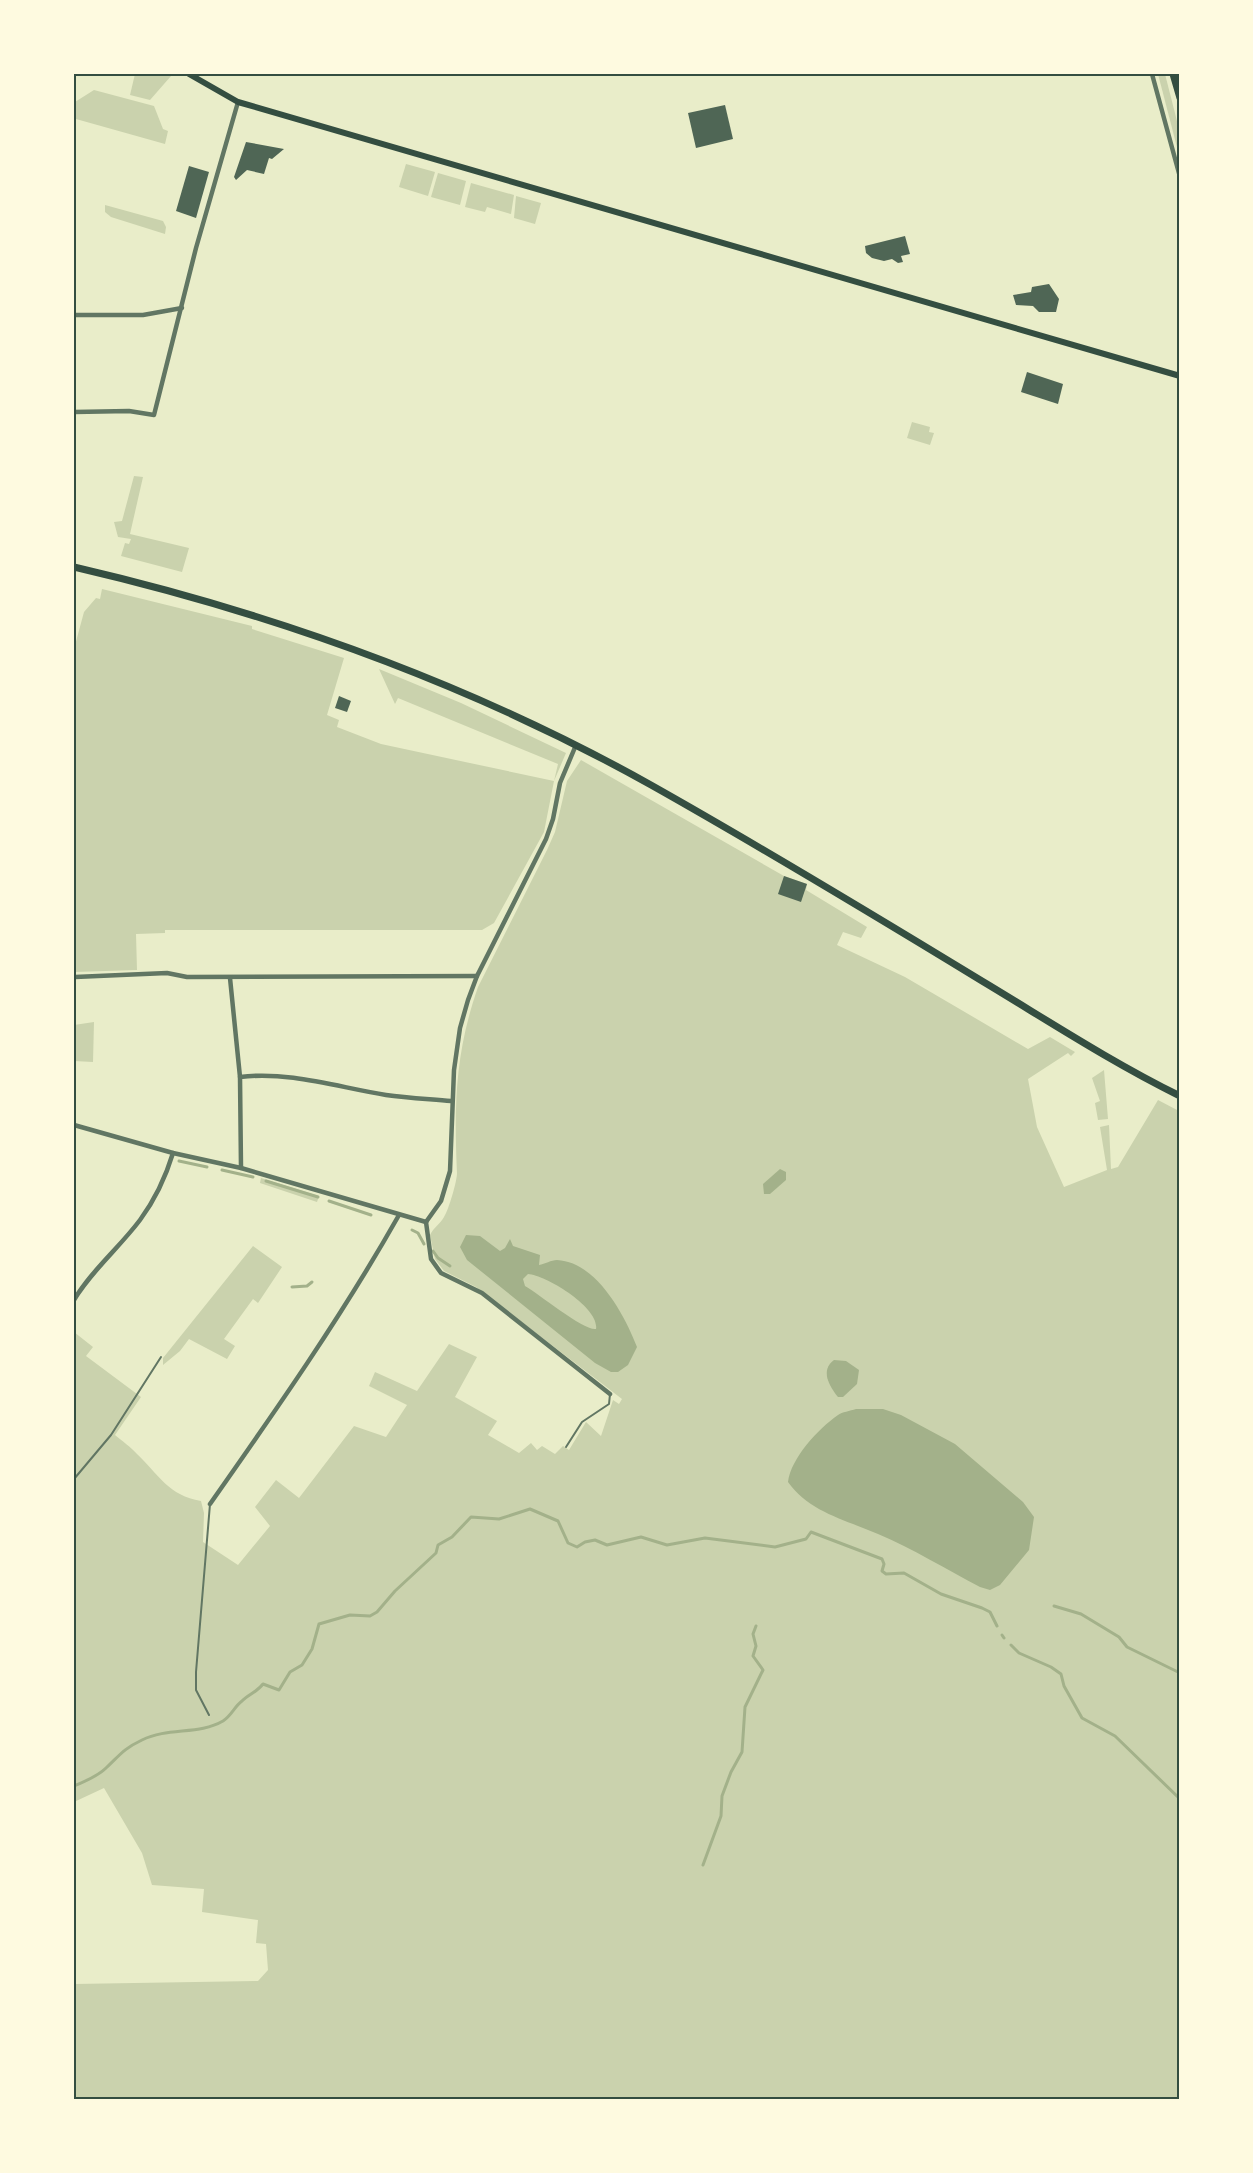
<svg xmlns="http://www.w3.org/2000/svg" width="1253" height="2173" font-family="'IBM Plex Sans',sans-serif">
<rect width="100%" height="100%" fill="#e9edc9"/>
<!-- green -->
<g fill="#cad2ad">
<path d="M135,74h32l4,2 -21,24 -20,-5z"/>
<path d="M1158,74h7l14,55v26z"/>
<path d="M94,90l60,16 9,23 5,2 -3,13 -89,-25 -2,7 1,-24z"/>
<path d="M406,164l29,8 -7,24 -29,-9z"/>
<path d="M438,173l28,8 -6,24 -29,-8z"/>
<path d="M471,183l43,12 -3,19 -24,-7 -2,5 -20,-5z"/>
<path d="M516,196l25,7 -6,21 -21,-6z"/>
<path d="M105,205l58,16 3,6 -1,7 -54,-17 -6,-5z"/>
<path d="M912,422l18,5 -1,5 5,1 -4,12 -23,-7z"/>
<path d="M134,476l9,1 -13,57 59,14 -7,24 -61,-16 4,-13 4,1 2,-5 -13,-2 -4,-15 8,-1z"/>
<path d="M102,589l150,37v3l92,29 -17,57 12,5 -2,7 44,17 173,37 4,-17 -160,-66 -3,6 -16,-35 82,34 105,50 -12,28 -10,51 -50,91 -12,7h-317v3l-29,1 1,36 -63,2v-323l10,-37 12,-14 4,1z"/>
<path d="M581,760l203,116 23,8 -1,6 61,37 -6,11 -18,-6 -6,13 68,32 123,72 22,-12 25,15 -4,4 -3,-3 -40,26 9,48 27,60 43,-17 -7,-43 9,-2 2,44 7,-2 40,-67 21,11v988h-1105v-115l184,-3 10,-11 -2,-26 -10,-1 2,-23 -56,-8 2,-23 -52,-4 -10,-32 -38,-65 -30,14v-470l19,15 -7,9 55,41 -26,38c7,6 16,12 22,19 21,20 32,42 64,47l3,12 -1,29 35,23 32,-39 -15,-19 21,-27 23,18 55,-72 32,11 21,-32 -38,-19 6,-14 42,19 32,-47 28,13 -22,40 42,24 -9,14 31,18 12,-10 6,7 5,-4 13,8 8,-8 6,4 17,-28 15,14 12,-36 6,4 3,-5 -146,-112 -32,-16 -9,-12 -5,-24c4,-8 10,-11 14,-18 5,-8 13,-36 13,-44 -3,-68 -2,-120 21,-186l69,-137 8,-18 12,-51z"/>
<path d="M94,1022l-1,40 -19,-1v-36z"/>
<path d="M1104,1070l4,49 -10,1 -3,-17 5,-2 -8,-23z"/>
<path d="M261,1178l58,18 -2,6 -57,-19z"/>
<path d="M253,1246l29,21 -24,36 -5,-4 -29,40 11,7 -8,13 -38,-20 -9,12 -17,14v-7z"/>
</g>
<!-- water -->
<g fill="#a3b18a" fill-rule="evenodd">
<path d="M780,1169l6,3v8l-16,14h-6l-1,-10z"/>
<path d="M466,1235l14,1 20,15 5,-3 5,-9 3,7 27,9 -1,10c6,-1 12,-5 18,-5 40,2 68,56 80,87l-9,18 -10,7h-7l-16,-9 -128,-103 -7,-13zM528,1274c18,1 72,34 68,55 -12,2 -57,-35 -71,-43l-2,-7z"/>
<path d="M834,1360l12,1 13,9 -2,14 -14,13h-5c-9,-11 -18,-27 -4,-37z"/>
<path d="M856,1409h27l18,6 54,29 68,58 11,15 -5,33 -29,35 -10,5 -10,-3c-34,-18 -67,-38 -102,-53 -32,-14 -69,-22 -90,-52 3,-24 30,-53 50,-67 4,-3 12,-4 18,-6z"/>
</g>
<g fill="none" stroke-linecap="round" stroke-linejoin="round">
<!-- stream -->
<g stroke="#a3b18a" stroke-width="3">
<path d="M179,1161l28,6"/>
<path d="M222,1170l31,7"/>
<path d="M266,1181l52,16"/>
<path d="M329,1201l42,14"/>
<path d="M412,1230l6,3 6,11"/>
<path d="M433,1251l5,7 12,8"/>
<path d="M292,1287l15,-1 5,-4"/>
<path d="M1054,1606l27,8 38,23 8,10 53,26"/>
<path d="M1002,1635l2,3"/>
<path d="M1011,1645l8,8 32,14 10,7 3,12 18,32 33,18 65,63"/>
<path d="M74,1786c11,-5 23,-9 32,-18 14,-13 17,-19 36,-28 26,-13 57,-5 81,-19 9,-6 11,-14 19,-20 7,-7 15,-9 21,-17l16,6 11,-18 12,-7 10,-16 7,-25 31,-9 20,1 7,-4 18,-21 41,-38 2,-8 14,-8 19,-20 28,2 31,-10 28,12 10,22 9,4 8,-5 10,-2 12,5 34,-8 26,8 38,-7 70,9 31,-8 5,-7 71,27 2,5 -2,7 4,3 18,-1 37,21 41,14 8,4 7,14"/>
<path d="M703,1865l18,-49 1,-20 9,-24 11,-20 3,-45 18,-37 -10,-14 3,-10 -3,-12 3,-8"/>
</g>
</g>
<!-- building -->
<g fill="#4f6655">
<path d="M725,105l8,34 -37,9 -8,-35z"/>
<path d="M246,142l38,7 -12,10 -3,-1 -5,16 -17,-4 -11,10 -2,-3z"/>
<path d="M189,166l20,6 -13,46 -20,-7z"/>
<path d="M905,236l5,18 -9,2 2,6 -5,1 -6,-4 -8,2 -12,-3 -6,-5 -1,-7z"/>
<path d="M1049,284l10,15 -3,13h-17l-6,-6 -17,-1 -3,-10 18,-3 1,-5z"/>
<path d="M1027,372l36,12 -5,20 -37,-12z"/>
<path d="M339,696l12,5 -4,11 -12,-4z"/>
<path d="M784,876l23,8 -6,18 -23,-8z"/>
</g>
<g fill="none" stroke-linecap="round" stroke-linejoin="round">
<!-- service -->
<g stroke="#617663" stroke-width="2">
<path d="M566,1447l16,-25 27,-18 1,-10"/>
<path d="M74,1479l37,-44 50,-78"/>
<path d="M209,1715l-13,-25v-18l14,-168"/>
</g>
<!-- minor -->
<g stroke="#617663" stroke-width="4.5">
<path d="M1152,74l28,103"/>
<path d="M74,315h69l39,-7"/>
<path d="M74,412l55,-1 25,4 42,-167 42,-146"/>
<path d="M75,977l92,-4 20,4 290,-1"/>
<path d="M230,978l10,99 1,91"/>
<path d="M240,1077c49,-6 97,10 146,18 21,3 43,4 65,6"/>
<path d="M74,1125l99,28 68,15 185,54"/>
<path d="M426,1222l15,-21 9,-30 4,-101 6,-42 8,-28 9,-24 69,-137 7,-20 7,-36 16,-38"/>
<path d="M426,1222l5,37 10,14 41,20 128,101"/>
<path d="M74,1300c18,-30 45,-52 66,-80 14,-19 26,-44 33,-67"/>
<path d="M210,1504c66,-94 132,-188 189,-289"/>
</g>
<!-- secondary -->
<path stroke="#344e41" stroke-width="6" d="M189,74l49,28 942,274"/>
<!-- primary -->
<g stroke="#344e41" stroke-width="7">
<path d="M1173,74l7,24"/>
<path d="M74,567c202,47 395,116 577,218 112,63 221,129 331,196 65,39 129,81 198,115"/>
</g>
</g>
<!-- border -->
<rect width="1253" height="2173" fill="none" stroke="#fefae0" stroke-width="150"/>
<rect x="75" y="75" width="1103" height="2023" fill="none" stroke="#344e41" stroke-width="2"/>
</svg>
